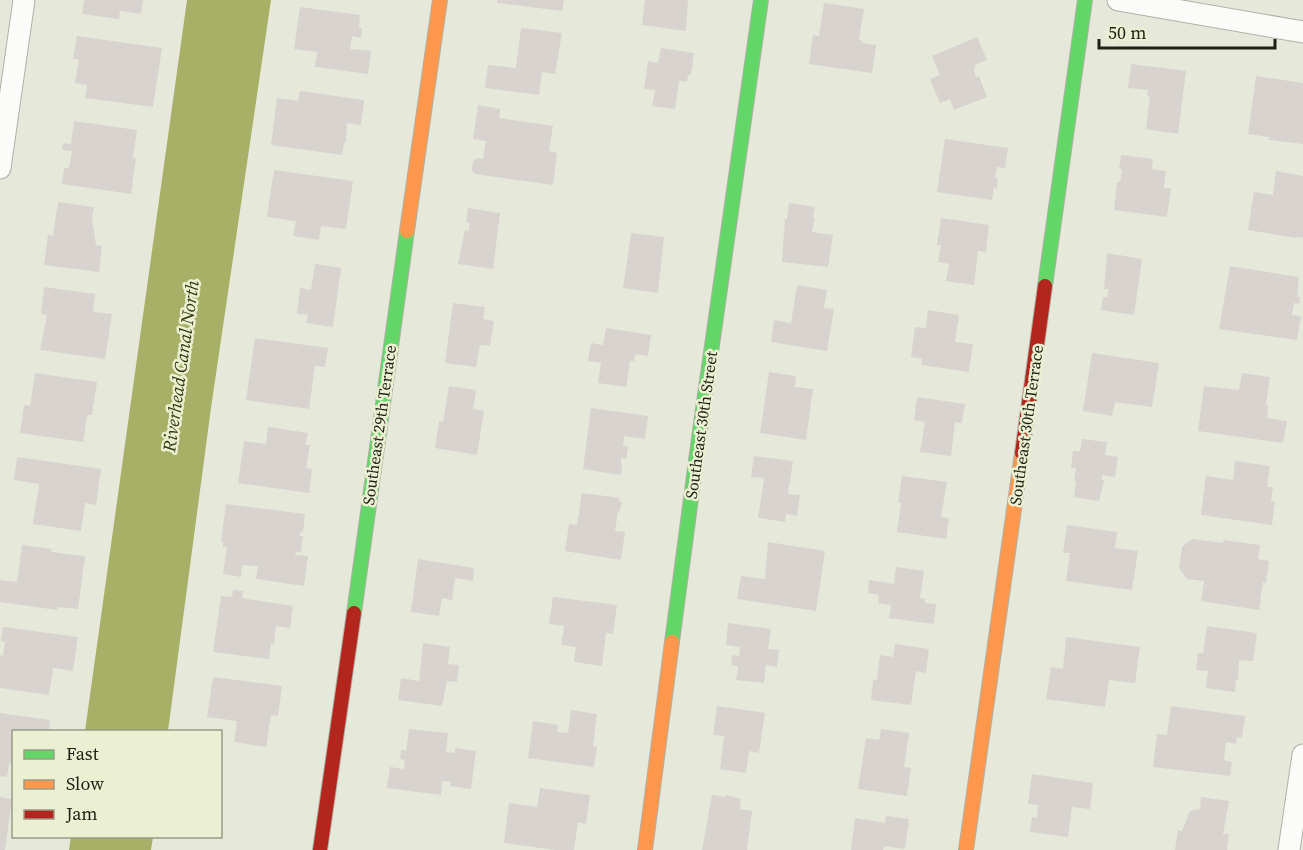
<svg xmlns="http://www.w3.org/2000/svg" width="1303" height="850" font-family="'Source Serif 4',serif">
<rect width="100%" height="100%" fill="#e6e9d9"/>
<!-- water -->
<g fill="#a8b067">
<path d="M187,0h84l-60,408 -43,323h-83z"/>
<path d="M71,836h82v1l-2,13h-82z"/>
</g>
<!-- building -->
<g fill="#d8d3cf">
<path d="M84,0h59l-2,14 -21,-3 -1,8 -37,-5z"/>
<path d="M497,0h67l-2,11 -65,-8z"/>
<path d="M645,0h43l-2,31 -44,-6z"/>
<path d="M824,3l40,6 -5,31h3l-1,3 15,2 -4,28 -63,-9 4,-29 6,1z"/>
<path d="M300,7l60,8 -1,13h3l-1,10 -9,-2 -2,13 21,2 -3,23 -53,-7 2,-15 -23,-3z"/>
<path d="M521,28l41,5 -7,41 -13,-2 -3,23 -54,-7 3,-23 28,3z"/>
<path d="M77,36l85,12 -9,59 -68,-9 2,-13 -12,-2 4,-24h-6z"/>
<path d="M977,37l10,23 -11,4 -2,6 2,7 3,-1 8,21 -33,13 -4,-11 -10,4 -10,-24 10,-4 -8,-19z"/>
<path d="M661,48l33,5 -3,22h-3l-1,7 -8,-1 -4,28 -23,-3 3,-16 -11,-1 4,-28 10,2z"/>
<path d="M1131,64l55,7 -8,63 -32,-5 4,-33h-3l1,-6 -20,-2z"/>
<path d="M1256,76l47,7v61l-34,-4v-3l-21,-3z"/>
<path d="M300,91l64,9 -3,25 -14,-2 -1,19 -2,1 -2,12 -71,-10 6,-47 21,3z"/>
<path d="M478,105l22,4 -1,9 54,8 -4,25 8,2 -4,32 -78,-11 -3,-4 1,-9 4,-3 6,1 3,-18 -13,-2z"/>
<path d="M74,121l63,9 -4,28h3l-5,36 -69,-10 2,-16h5l3,-17 -10,-1 1,-7 8,1z"/>
<path d="M945,139l63,9 -3,20 -8,-1 -2,11h3l-1,11 -3,-1 -2,12 -55,-8z"/>
<path d="M1121,155l32,4 -1,10 14,2 -2,17h7l-4,29 -53,-7 3,-28h3l2,-13h-3z"/>
<path d="M274,170l79,11 -7,48 -25,-3 -2,14 -26,-4 3,-15 -29,-4z"/>
<path d="M1276,171l27,5v62l-7,-1v1l-48,-8 6,-38 19,3z"/>
<path d="M58,202l36,5 -2,11 4,27 6,1 -3,26 -55,-7 4,-30 5,1z"/>
<path d="M789,203l26,4 -2,11h2l-3,14 21,3 -5,32 -46,-5 3,-43h2z"/>
<path d="M468,208l32,5 -7,56 -35,-5 7,-34 4,1 1,-8 -4,-1z"/>
<path d="M941,218l48,7 -3,27 -8,-1 -4,34 -28,-4 3,-17 -11,-2 3,-17h-4z"/>
<path d="M631,233l33,4 -6,56 -35,-5z"/>
<path d="M1107,253l35,6 -8,56 -33,-5 2,-13h4l2,-8h-5z"/>
<path d="M315,264l26,4 -8,59 -27,-4 2,-8 -11,-1 3,-26 11,2z"/>
<path d="M1230,266l69,11 -2,20h3l-1,7 -5,-1 -2,12 9,1 -4,24 -78,-11z"/>
<path d="M797,285l30,5 -3,18 10,1 -7,42 -56,-9 3,-22 17,3z"/>
<path d="M44,287l51,7 -2,18 19,2 -7,45 -65,-9 7,-35 -6,-1z"/>
<path d="M453,303l32,4 -2,12 11,2 -4,25 -10,-1 -4,22 -31,-4z"/>
<path d="M928,310l31,5 -4,27 18,2 -4,28 -48,-7 1,-6 -11,-2 4,-30 11,1z"/>
<path d="M606,328l45,7 -3,21 -13,-2 -1,7h-4l-4,26 -28,-4 3,-20 -13,-2 3,-18 12,2z"/>
<path d="M255,338l73,10 -3,19 -10,-1 -6,43 -63,-9z"/>
<path d="M1092,353l67,10 -7,44 -37,-5 -3,14 -29,-5z"/>
<path d="M769,372l27,4 -1,11 18,2 -7,51 -46,-7z"/>
<path d="M35,373l62,9 -5,33h-5l-4,27 -63,-9 4,-28 6,1z"/>
<path d="M1242,373l28,4 -4,28h2l-1,13 20,3 -4,22 -85,-12 6,-45 35,4z"/>
<path d="M449,386l27,4 -3,19 11,2 -7,44 -42,-7 4,-27 4,1z"/>
<path d="M917,397l48,7 -3,19 -7,-1 -4,34 -31,-4 5,-30 -11,-2z"/>
<path d="M591,408l57,8 -3,23 -21,-3 -1,10h5l-2,13 -5,-1 1,14 -3,3 -36,-6z"/>
<path d="M268,427l40,6 -3,12h5l-4,23 6,1 -3,24 -71,-10 6,-42 22,3z"/>
<path d="M1082,439l25,3 -2,13 13,2 -3,20 -13,-2v5l2,1 -5,20 -25,-4 2,-16h-2l2,-13h-5l2,-17h7z"/>
<path d="M754,456l39,5 -5,33 12,1 -3,21 -11,-2 -1,8 -27,-4 6,-40 -13,-1z"/>
<path d="M17,457l84,12 -5,36 -11,-2 -4,28 -48,-7 6,-40 -25,-4z"/>
<path d="M1235,461l35,5 -3,21h6l-2,14 4,1 -3,23 -71,-10 5,-39 27,4z"/>
<path d="M902,476l45,6 -6,35 8,1 -3,21 -49,-7 4,-29h-3z"/>
<path d="M582,493l38,5 -1,4h3l-2,9h-2l-3,20 10,1 -4,28 -56,-9 4,-27 8,1z"/>
<path d="M226,504l79,10 -2,18 -3,-1v5h3l-2,16h-5l-1,3 13,1 -4,30 -48,-7 2,-13 -16,-1 -1,12 -18,-3 4,-27h-4v-5h-2z"/>
<path d="M1067,525l50,7 -2,16 23,3 -6,39 -66,-9 4,-28h-7z"/>
<path d="M1192,539l31,4 1,-3 36,5 -2,14 11,2 -3,22 -3,-1 -4,28 -58,-9 3,-20 -17,-2 -8,-11 3,-21z"/>
<path d="M768,542l57,9 -9,60 -79,-12 4,-23 24,3z"/>
<path d="M22,545l30,4 -1,3 34,4 -7,53 -21,-2v3l-57,-8v-22l17,2z"/>
<path d="M418,559l56,9 -1,13 -18,-3 -3,22 -10,-2 -3,18 -28,-4z"/>
<path d="M896,567l28,4 -4,27 5,1v4l11,1 -2,20 -45,-6 2,-13 -13,-2 1,-8 -11,-2 1,-13 25,4z"/>
<path d="M233,590l10,1 -1,7 51,8 -3,22 -14,-2 -2,18 -3,-1 -2,16 -56,-7 8,-56 11,1z"/>
<path d="M553,597l64,8 -4,29 -7,-1 -4,33 -28,-4 2,-15 -15,-2 3,-19 -15,-2z"/>
<path d="M728,623l43,6 -3,20 11,1 -2,17 -11,-2 -2,18 -28,-3 2,-14 -7,-1 1,-10 7,1 1,-9 -14,-2z"/>
<path d="M1207,626l50,7 -4,28 -14,-1 -1,20h-2l-1,12 -29,-4 2,-17 -12,-1 2,-17h5z"/>
<path d="M3,627l75,10 -5,34 -20,-3 -4,27 -49,-7v-33l3,1 2,-14 -4,-1z"/>
<path d="M1066,637l74,10 -5,36 -26,-3 -4,27 -59,-8 5,-32 12,2z"/>
<path d="M423,643l27,4 -2,17 11,1 -2,17 -10,-1 -5,25 -44,-6 3,-22 18,3z"/>
<path d="M895,644l34,5 -3,24 -10,-2 -5,34 -40,-5 2,-20h4l3,-25 13,2z"/>
<path d="M213,677l69,9 -4,30 -7,-1 -5,32 -32,-5 3,-21 -30,-4z"/>
<path d="M717,706l48,7 -6,40 -10,-2 -3,22 -26,-4 4,-33 -11,-1z"/>
<path d="M1171,706l74,10 -3,22 -5,-1 -1,7 -10,-2 -2,18 8,2 -2,14 -77,-9 4,-33 10,1z"/>
<path d="M571,710l26,4 -4,32 4,1 -3,20 -66,-9 5,-37 25,4 -1,7 11,1z"/>
<path d="M0,713l50,7 -1,12h-35v31h-5l-2,14 -7,-1z"/>
<path d="M409,729l39,4 -2,19 9,1v-5l21,3 -5,38 -21,-3 1,-4 -9,-1 -1,14 -54,-7 3,-21 14,2 1,-9 -5,-1 1,-9 5,1z"/>
<path d="M881,729l28,4 -5,34 7,1 -4,28 -49,-7 8,-51 13,2z"/>
<path d="M1032,774l61,9 -3,26 -18,-2 -4,30 -38,-5 2,-15 5,1 1,-13 -10,-1z"/>
<path d="M540,788l50,7 -4,29 -8,-2 -4,28h-19l-51,-7 5,-40 28,4z"/>
<path d="M712,795l14,2v-2l15,4 -1,10 12,2 -5,39h-45z"/>
<path d="M0,797l12,2 -7,51h-5z"/>
<path d="M1201,797l28,4 -6,33h6l-2,16h-52l3,-20 4,1 8,-20 10,-2z"/>
<path d="M886,816l23,3 -4,30 -21,-3 -1,4h-32l4,-32 30,5z"/>
</g>
<g fill="none" stroke-linecap="round" stroke-linejoin="round">
<defs>
<g id="street">
<path d="M1118,0l185,32"/>
<path d="M0,168l24,-168"/>
<path d="M1289,850l14,-95"/>
</g>
<g id="fast">
<path d="M1045,286l40,-286"/>
<path d="M354,613l53,-382"/>
<path d="M672,642l29,-219 60,-423"/>
</g>
<g id="slow">
<path d="M407,231l33,-231"/>
<path d="M645,850l27,-208"/>
<path d="M966,850l56,-397"/>
</g>
<g id="jam">
<path d="M1022,453l23,-167"/>
<path d="M320,850l34,-237"/>
</g>
</defs>
<!-- street casing -->
<use href="#street" stroke="#afb1a5" stroke-width="23"/>
<!-- fast casing -->
<use href="#fast" stroke="#afb1a5" stroke-width="16"/>
<!-- slow casing -->
<use href="#slow" stroke="#afb1a5" stroke-width="16"/>
<!-- jam casing -->
<use href="#jam" stroke="#afb1a5" stroke-width="16"/>
<!-- street -->
<use href="#street" stroke="#fbfcf9" stroke-width="21"/>
<!-- fast -->
<use href="#fast" stroke="#63d668" stroke-width="14"/>
<!-- slow -->
<use href="#slow" stroke="#ff974d" stroke-width="14"/>
<!-- jam -->
<use href="#jam" stroke="#b3261e" stroke-width="14"/>
</g>
<g text-anchor="middle" stroke-width="5" stroke-linejoin="round" paint-order="stroke">
<!-- street labels -->
<g font-size="16" fill="#1e1f15" stroke="#ebf0d2">
<text transform="translate(379 425) rotate(-82)" y="6">Southeast 29th Terrace</text>
<text transform="translate(701 425) rotate(-82)" y="6">Southeast 30th Street</text>
<text transform="translate(1026 425) rotate(-82)" y="6">Southeast 30th Terrace</text>
</g>
<!-- water labels -->
<g font-size="18" font-style="italic" fill="#34380f" stroke="#ebf0d2">
<text transform="translate(181 366) rotate(-82)" y="6">Riverhead Canal North</text>
</g>
</g>
<!-- legend -->
<rect x="12" y="730" width="210" height="108" fill="#ebf0d2" stroke="#999c86" stroke-width="1.5"/>
<rect x="24" y="750" width="30" height="9" fill="#63d668" stroke="#999c86" stroke-width="1.5"/>
<text x="66" y="760" font-size="18" fill="#1e1f15">Fast</text>
<rect x="24" y="780" width="30" height="9" fill="#ff974d" stroke="#999c86" stroke-width="1.5"/>
<text x="66" y="790" font-size="18" fill="#1e1f15">Slow</text>
<rect x="24" y="810" width="30" height="9" fill="#b3261e" stroke="#999c86" stroke-width="1.5"/>
<text x="66" y="820" font-size="18" fill="#1e1f15">Jam</text>
<!-- scale -->
<path d="M1099 39v9h176v-9" fill="none" stroke="#1e1f15" stroke-width="3"/>
<text x="1108" y="39" font-size="18" fill="#1e1f15" stroke="#ebf0d2" stroke-width="4.5" paint-order="stroke">50 m</text>
</svg>
